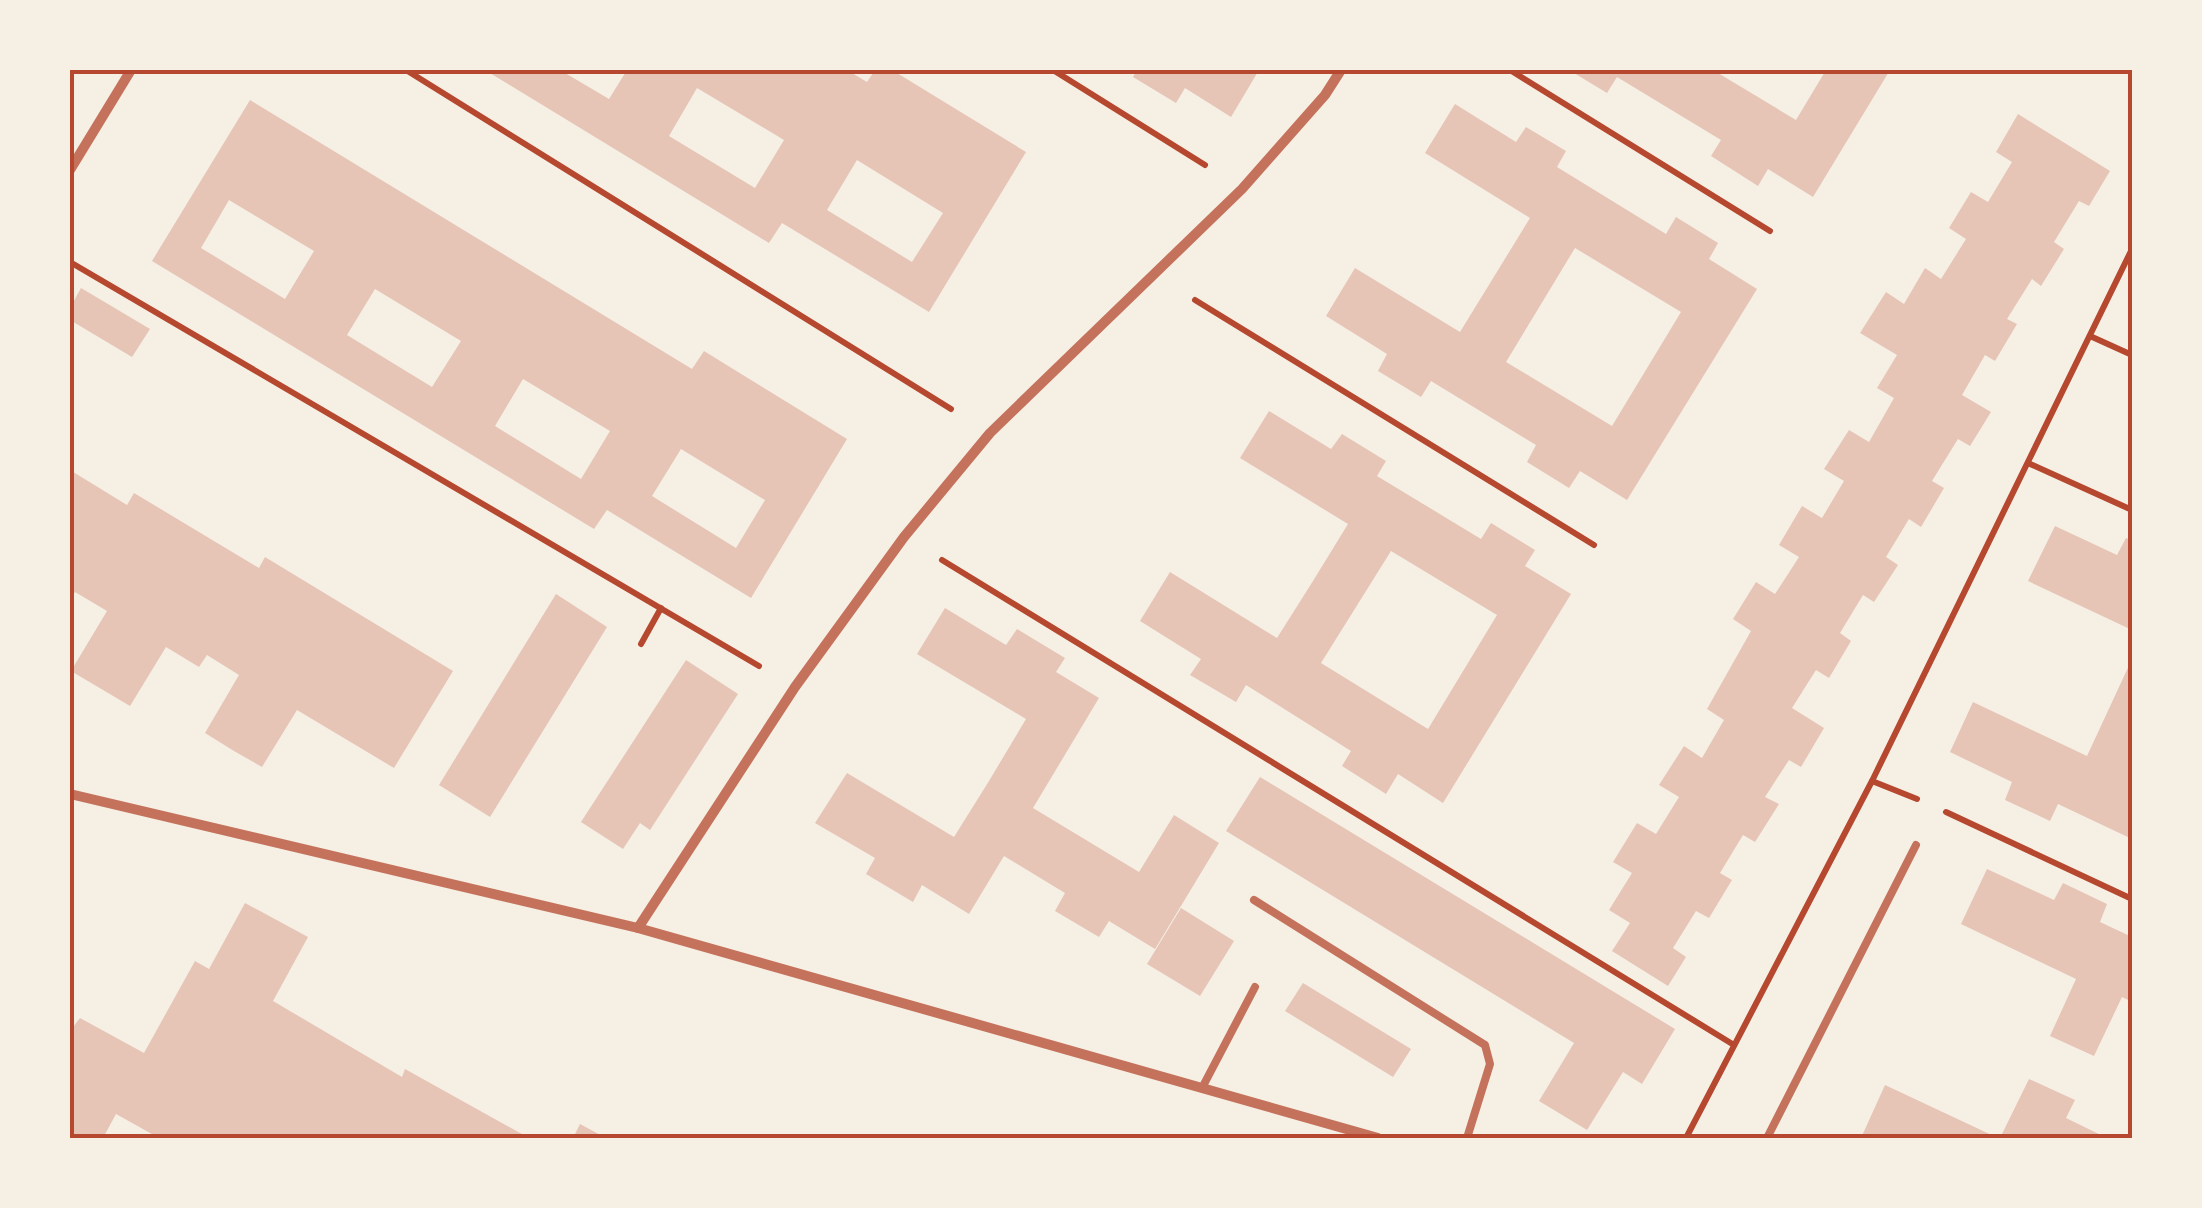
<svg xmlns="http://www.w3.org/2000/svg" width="2202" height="1208" font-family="Lora,serif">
<rect width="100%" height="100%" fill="#f6efe4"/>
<!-- building -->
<g fill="#e6c5b7" fill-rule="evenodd">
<path d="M485,70h75l49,29 18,-29h220l20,12 8,-12h17l134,82 -97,160 -147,-89 -13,20zM697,88l87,52 -29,48 -86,-52zM857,160l86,53 -31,49 -85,-52z"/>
<path d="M1137,70h122l-28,47 -46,-29 -9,15 -43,-26z"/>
<path d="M1569,70h144l83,50 30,-50h64l-77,127 -45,-28 -10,17 -47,-30 10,-16 -104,-63 -10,16z"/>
<path d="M250,100l442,269 12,-18 143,88 -96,159 -144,-88 -13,19 -442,-268zM229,200l85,51 -29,48 -84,-51zM375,289l86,52 -29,46 -85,-52zM523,379l87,52 -29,48 -86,-53zM681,449l84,51 -29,48 -84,-52z"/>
<path d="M1455,104l61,38 10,-15 40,24 -9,16 109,67 10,-17 42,26 -9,16 48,30 -130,211 -47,-29 -11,17 -42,-26 9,-17 -105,-64 -10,16 -43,-26 9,-17 -61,-38 29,-48 105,64 70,-114 -105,-65zM1575,248l106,64 -69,114 -106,-64z"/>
<path d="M2018,114l92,57 -21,35 -10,-5 -25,41 10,7 -23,37 -9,-7 -25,40 10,5 -22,37 -10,-6 -23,40 29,17 -21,34 -12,-7 -26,42 12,7 -23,39 -12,-8 -23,38 12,8 -24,37 -11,-7 -23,38 11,8 -22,37 -13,-8 -24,38 32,20 -23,39 -12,-7 -24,37 14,7 -24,38 -12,-7 -23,38 12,7 -23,38 -13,-7 -23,37 13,9 -18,29 -56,-35 18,-28 -21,-13 23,-37 -19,-11 24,-39 19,11 23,-37 -20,-12 25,-39 18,12 22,-38 -17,-11 44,-78 -18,-12 23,-37 19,12 24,-37 -20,-12 23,-39 20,12 22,-37 -20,-12 25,-39 20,12 25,-44 -17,-10 20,-33 -37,-22 26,-41 18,12 21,-36 16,11 25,-40 -17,-11 22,-36 17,10 24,-40 -16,-10z"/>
<path d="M81,288l69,41 -18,28 -62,-37v-12z"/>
<path d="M1269,411l62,38 11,-15 44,27 -9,15 104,63 10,-16 44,27 -10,16 46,28 -128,209 -45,-29 -12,20 -44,-28 9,-15 -105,-66 -10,17 -46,-27 11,-16 -61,-38 30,-49 107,66 36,-57 35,-57 -108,-66zM1391,551l106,64 -69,114 -107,-66z"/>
<path d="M70,470l57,35 7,-12 125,75 6,-11 188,114 -59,97 -97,-58 -35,57 -28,-16 -29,-18 34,-58 -32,-20 -8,12 -33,-20 -36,59 -59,-35 36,-60 -32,-19 -5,8z"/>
<path d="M2055,526l62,29 9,-17 6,2v90l-104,-49z"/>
<path d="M556,594l51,33 -117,190 -51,-32z"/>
<path d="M945,608l61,37 11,-16 48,29 -9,14 43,26 -66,110 106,64 35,-57 45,28 -64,106 -46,-28 -10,16 -44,-26 10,-18 -61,-37 -35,58 -47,-29 -9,17 -47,-28 9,-16 -60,-35 32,-50 107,64 35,-56 37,-62 -109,-65z"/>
<path d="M2132,659v180l-74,-35 -8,17 -45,-21 7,-18 -62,-30 23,-50 114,54z"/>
<path d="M686,660l52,34 -88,136 -10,-7 -17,26 -42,-27z"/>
<path d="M1260,777l415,252 -33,55 -19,-12 -36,58 -48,-29 35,-58 -348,-212z"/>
<path d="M1987,869l67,31 9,-17 44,21 -7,18 32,15v65l-10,-5 -28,59 -44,-20 26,-57 -115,-55z"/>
<path d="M245,903l63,34 -35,64 129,76 3,-8 124,69h-370l-43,-24 -13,24h-33v-107l10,-13 64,35 51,-92 14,8z"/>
<path d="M1181,908l53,33 -34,55 -53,-32z"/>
<path d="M1303,983l108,66 -18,28 -108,-66z"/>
<path d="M2029,1079l46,21 -9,18 41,20h-107z"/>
<path d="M1885,1085l113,53h-137z"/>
<path d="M580,1124l26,14h-33z"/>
</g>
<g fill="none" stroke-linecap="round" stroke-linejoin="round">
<!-- path -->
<g stroke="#b5482f" stroke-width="6">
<path d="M406,70l545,339"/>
<path d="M1053,70l152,95"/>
<path d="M1510,70l260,161"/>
<path d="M70,262l689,404"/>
<path d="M1195,300l399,245"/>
<path d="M2090,336l42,19"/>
<path d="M2028,463l104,47"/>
<path d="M942,560l792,485"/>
<path d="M641,644l20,-36"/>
<path d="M1872,781l45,18"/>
<path d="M1946,812l186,87"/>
<path d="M1686,1138l186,-357 260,-532"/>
</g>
<!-- service -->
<g stroke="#c5725c" stroke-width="8">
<path d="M1254,900l231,145 5,19 -23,74"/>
<path d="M1202,1088l53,-101"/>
<path d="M1767,1138l149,-293"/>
</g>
<!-- minor -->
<g stroke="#c5725c" stroke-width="10">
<path d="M70,170l61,-100"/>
<path d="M70,794l568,134 740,210"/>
<path d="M638,928l157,-241 109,-150 86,-104 252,-244 83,-94 16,-25"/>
</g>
</g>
<!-- border -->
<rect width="2202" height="1208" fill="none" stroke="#f6efe4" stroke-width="145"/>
<rect x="72" y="72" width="2058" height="1064" fill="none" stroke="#b5482f" stroke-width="4"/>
</svg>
